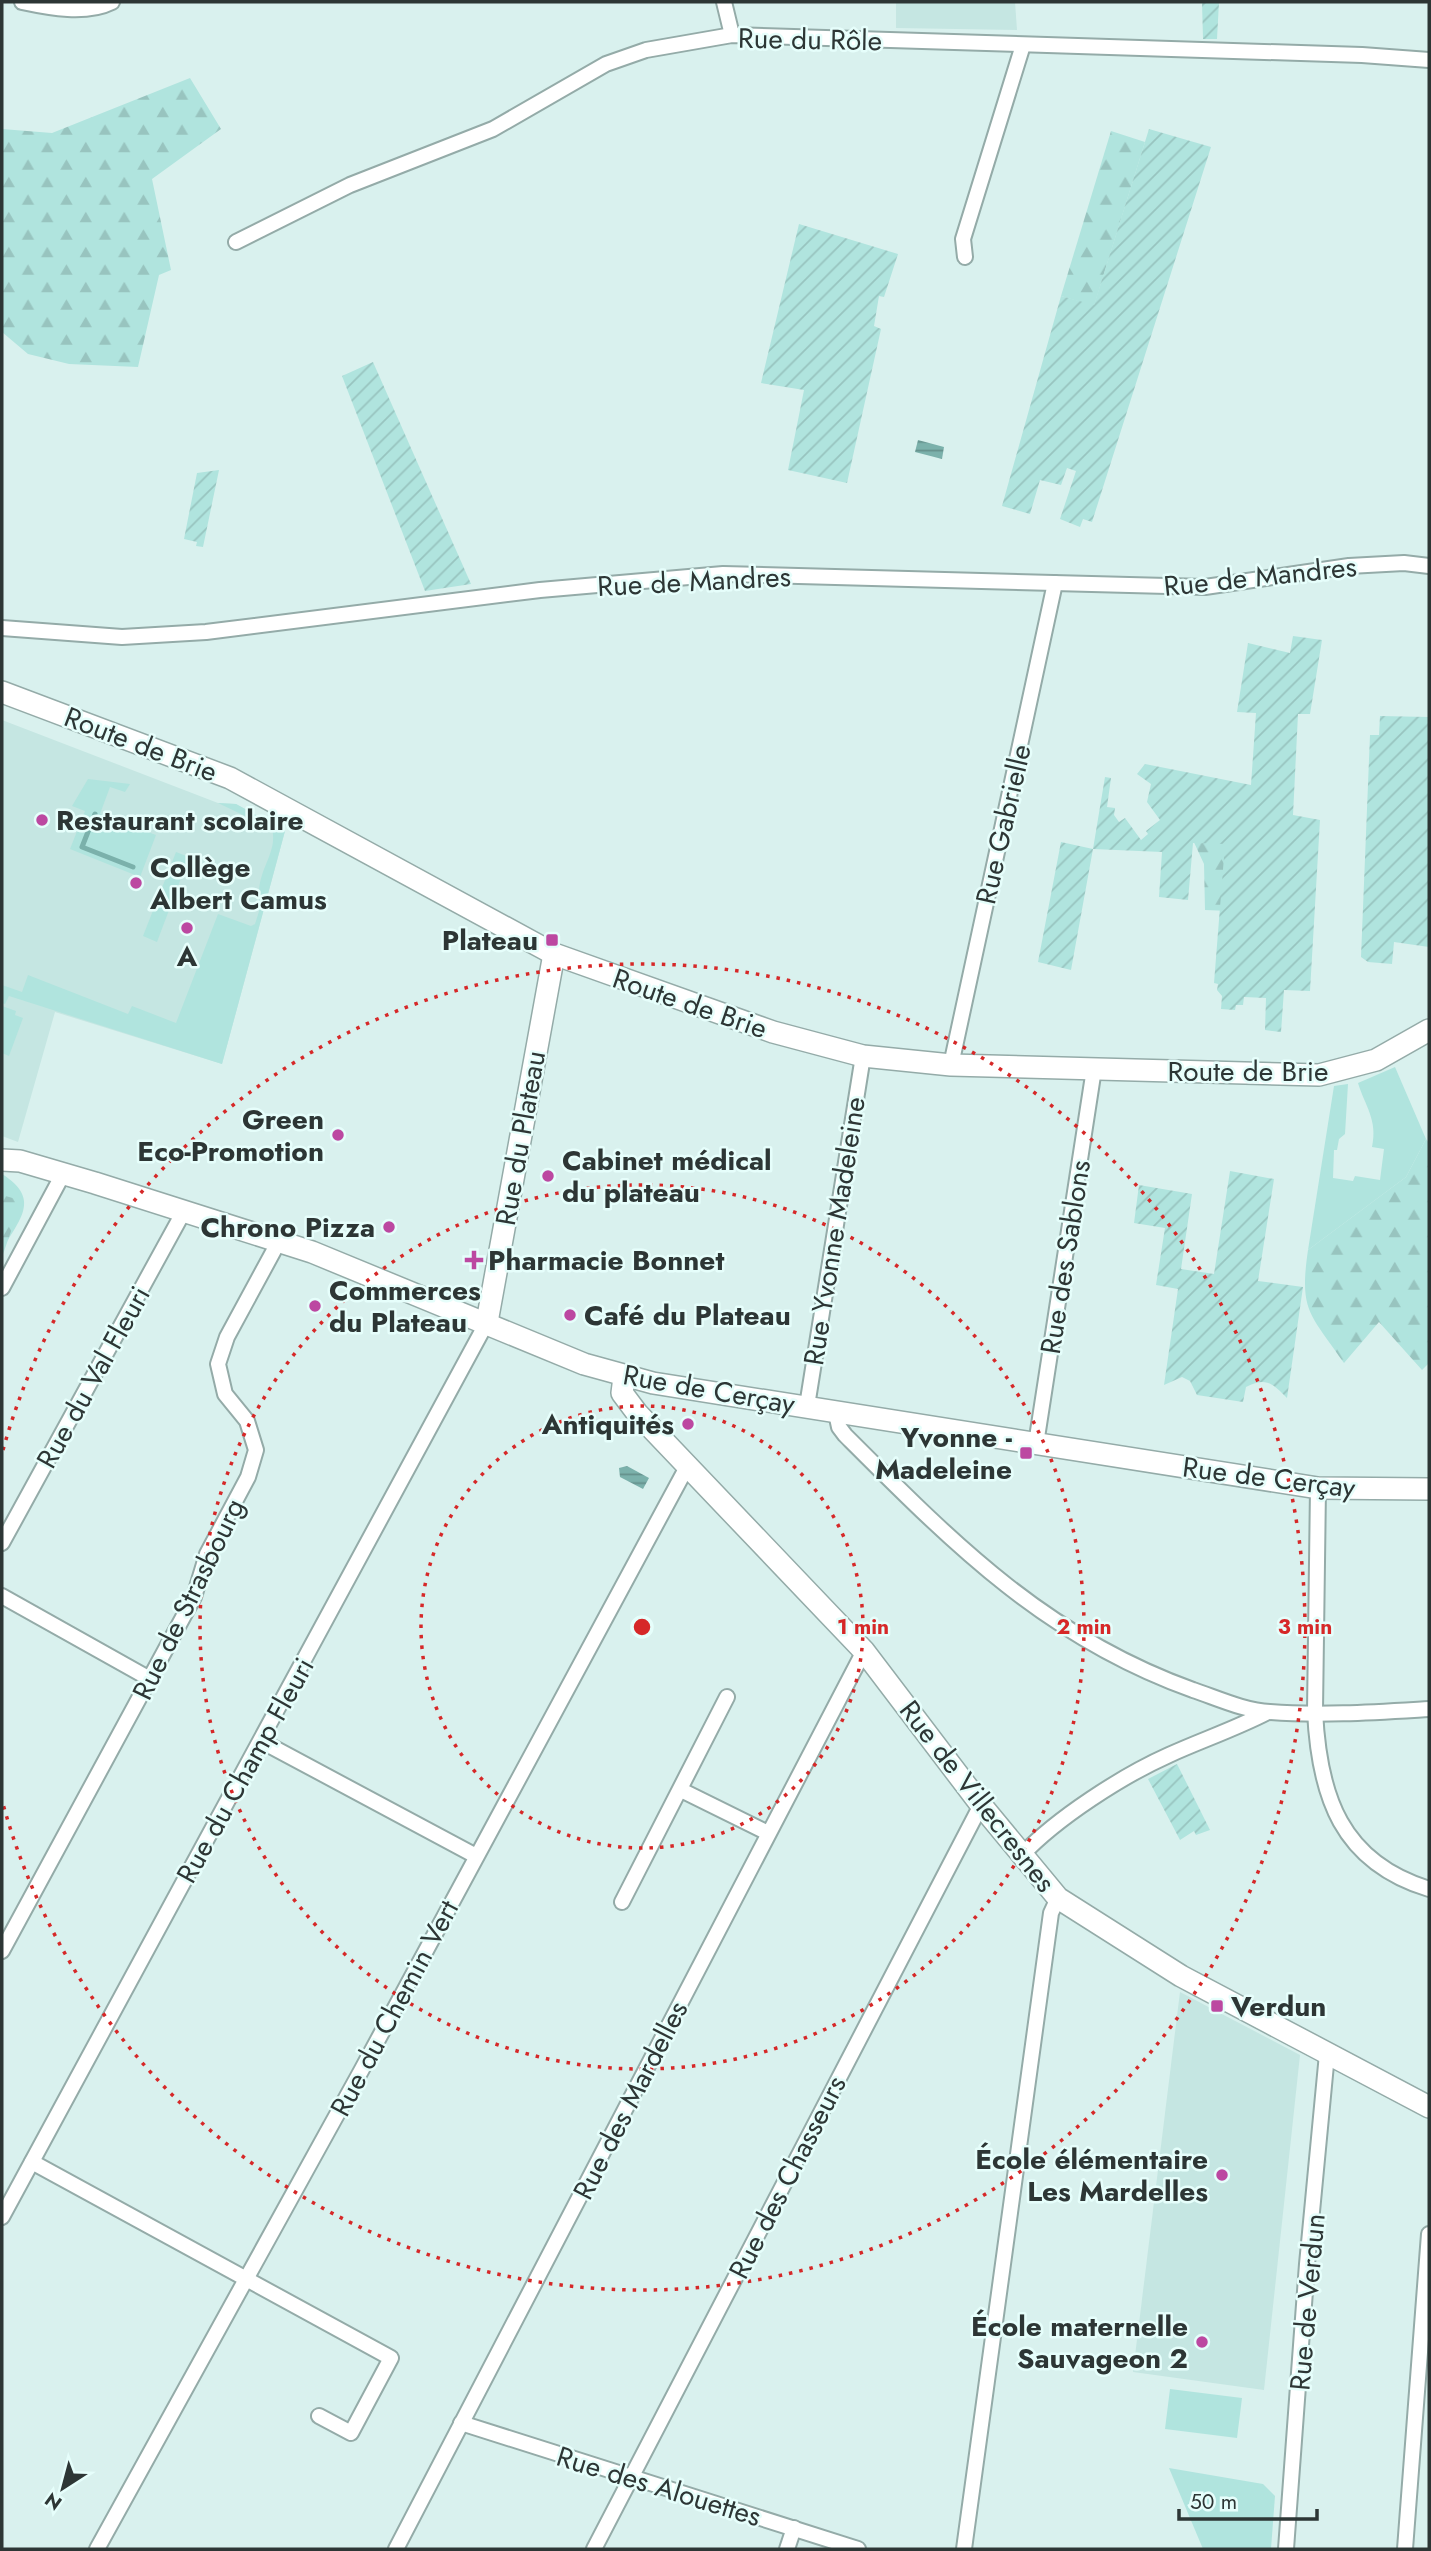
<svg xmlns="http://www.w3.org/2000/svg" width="1431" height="2551" font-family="Jost,sans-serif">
<defs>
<pattern id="forest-firs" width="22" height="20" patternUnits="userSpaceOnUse" patternTransform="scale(1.75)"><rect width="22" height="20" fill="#b0e4de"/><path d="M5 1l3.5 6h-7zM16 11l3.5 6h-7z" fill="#98c4bf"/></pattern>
<pattern id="garden-furrows" width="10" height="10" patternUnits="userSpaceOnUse" patternTransform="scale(1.75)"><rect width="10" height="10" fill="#b0e4de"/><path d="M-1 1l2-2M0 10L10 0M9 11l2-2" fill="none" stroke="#98c4bf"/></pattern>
<pattern id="water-rules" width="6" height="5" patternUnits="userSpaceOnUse" patternTransform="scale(1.75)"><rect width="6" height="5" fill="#7bb1ab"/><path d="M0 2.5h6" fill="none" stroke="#65918c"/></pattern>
</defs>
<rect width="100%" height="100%" fill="#d9f1ee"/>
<!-- built -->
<g fill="#c5e6e2">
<path d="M896,2h119l2,28 -121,-2z"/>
<path d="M2,720l216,83 18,1 49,27 -63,233 -167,-52 -37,130 -16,-6z"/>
<path d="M1180,1992l120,63 -36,335 -131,-18z"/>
</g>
<!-- grass -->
<g fill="#b0e4de">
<path d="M88,779l42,5 -5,8 -15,-5 -10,27 56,21 -16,42 -70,-28 15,-38 -13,-5z"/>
<path d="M218,803l18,1 49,27 -63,233 -213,-68 -4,8 -3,-1v-18l20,7 6,-17 100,39 4,-8 44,17 42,-109 33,12 4,-2 6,-19c-9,-31 18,-50 11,-76z"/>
<path d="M176,852l13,5 -32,85 -14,-6z"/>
<path d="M2,1006l14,5 -1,4 8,3 -14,38 -7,-3z"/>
<path d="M1395,1067l31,72 -20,38 -98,73 26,-164 14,-2 -3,50 -6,5 -2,11h-3l-1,28 20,3 2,-5 25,4 4,-31 -12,-2c6,-27 -7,-41 -14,-64z"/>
<path d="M2,1174c40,25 17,46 0,76z"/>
<path d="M1170,2389l72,9 -5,40 -72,-9z"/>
<path d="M1169,2468l94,16 12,12 -4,53h-68z"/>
</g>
<!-- forest -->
<g fill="url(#forest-firs)">
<path d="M190,78l31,51 -69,50 19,91 -12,5 -21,92 -69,-3 -41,-10 -26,-22v-203l50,4z"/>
<path d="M1111,131l34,11 -51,164 -33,-10z"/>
<path d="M1214,828l75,95 4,58 -64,-70 -24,-1 -1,-46 -12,-26z"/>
<path d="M1426,1139l3,4v220l-7,7 -43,-48 -35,41c-34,-50 -45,-51 -36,-113l98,-73z"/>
<path d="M2,1195l14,4v18l-14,40z"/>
</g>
<!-- garden -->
<g fill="url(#garden-furrows)">
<path d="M1202,2h17l-2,37h-14z"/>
<path d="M1149,129l62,18 -119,375 -9,-3 -3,8 -20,-8 16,-48 -9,-3 -6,17 -21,-5 -10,34 -28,-8 59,-210 33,9z"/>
<path d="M799,224l99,30 -14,43 -5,-1 -5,30 7,3 -34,154 -59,-13 16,-80 -43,-7z"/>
<path d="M373,362l98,222 -46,7 -83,-215z"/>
<path d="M219,470l-16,77 -7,-1 1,-4 -13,-3 13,-66z"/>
<path d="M1293,636l29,4 -12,74h-12l-5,101 27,5 -10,171 -26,-1 -3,42 -16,-2 1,-32 -22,-1 -1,8h-7l-1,5 -14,-1 1,-13 -5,-6 1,-6 -4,-1 11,-139 -32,-1 -5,57 -29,-3 3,-45 -69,-3 -22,121 -33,-8 23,-120 32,7 12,-72 6,1 -4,29 8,1 -1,7 5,7 6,-4 16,22 7,-6 -2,-3 14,-11 -13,-18 4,-18 -14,-10 8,-10 106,21 5,-72 -19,-1 11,-69 42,10z"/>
<path d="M1380,716l49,1v230l-35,-5 -2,22 -24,-2 -7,-5 9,-222h9z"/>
<path d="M1230,1171l44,8 -16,102 45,6 -16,111c-15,-15 -21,-21 -41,-11l-3,15 -46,-7 -7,-14 -8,-4 -18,8 14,-96 -22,-4 9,-57 -31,-5 5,-38 53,9 -11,75 33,5z"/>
<path d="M1177,1764l33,66 -14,5 -2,-4 -14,9 -32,-61z"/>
</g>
<!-- water -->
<g fill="url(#water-rules)">
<path d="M918,440l26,7 -2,12 -27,-7z"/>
<path d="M627,1466l22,12 -6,11 -23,-12 -1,-9z"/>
</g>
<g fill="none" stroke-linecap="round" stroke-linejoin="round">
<!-- stream -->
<path stroke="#7bb1ab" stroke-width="5" d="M95,814l-13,33 51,20"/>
<defs>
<g id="street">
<path d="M22,2c28,6 64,13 90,0"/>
<path d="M724,2l8,33"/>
<path d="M236,242l114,-57 143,-56 113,-65 40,-14 86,-15 630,20 67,5"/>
<path d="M965,257l-2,-18 60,-194"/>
<path d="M2,628l120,9 84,-5 334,-42 183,-16 482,13 144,-21 55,-3 25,3"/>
<path d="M951,1065l104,-482"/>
<path d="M2,1288l61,-114"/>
<path d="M807,1406l56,-350"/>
<path d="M836,1413l3,14 6,8c108,108 200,202 348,255 24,8 52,21 77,22 50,4 108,0 159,-3"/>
<path d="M1036,1444l58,-375"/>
<path d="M1318,1488l-3,223c4,85 26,151 114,178"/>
<path d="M2,1543l182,-332"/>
<path d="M2,1596l148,83"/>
<path d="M261,1741l215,115"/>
<path d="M681,1790l87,43"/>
<path d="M1022,1855c35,-37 100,-79 147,-100 33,-15 66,-26 99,-43"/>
<path d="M622,1902l105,-205"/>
<path d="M2,1951l192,-354 13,-43 41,-77 8,-27 -9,-29 -22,-27 -7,-30 9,-27 52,-96"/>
<path d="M32,2162l359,196 -40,75 -32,-17"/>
<path d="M2,2217l485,-895"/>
<path d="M461,2423l397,126"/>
<path d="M97,2549l264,-478 327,-606"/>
<path d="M396,2549l468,-898"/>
<path d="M594,2549l387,-744"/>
<path d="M787,2549l7,-21"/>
<path d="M964,2549l87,-636 7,-15"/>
<path d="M1286,2549l21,-285 20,-210"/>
<path d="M1405,2549l24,-315"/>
</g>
<g id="secondary">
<path d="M2,692l228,86 324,176 219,78 90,24 88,9 368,10 57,-15 53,-30"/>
<path d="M2,1160l18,1 75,22 217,69 272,112 69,19 665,105 111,1"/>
<path d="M487,1322l67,-368"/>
<path d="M624,1377l-2,16 15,20 227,238 117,154 77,93 123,78 248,131"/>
</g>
</defs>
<!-- street casing -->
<use href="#street" stroke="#94aba8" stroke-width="18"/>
<!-- secondary casing -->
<use href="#secondary" stroke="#94aba8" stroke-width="24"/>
<!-- street -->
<use href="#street" stroke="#fff" stroke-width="14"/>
<!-- secondary -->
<use href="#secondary" stroke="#fff" stroke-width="21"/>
</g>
<!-- distance rings -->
<g fill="none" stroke="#d62828" stroke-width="3.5" stroke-dasharray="3.5 7">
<circle cx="642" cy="1627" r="221"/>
<circle cx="642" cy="1627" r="442"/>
<path d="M3 1450A663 663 0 1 1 3 1804"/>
</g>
<!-- markers -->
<g fill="#bc48a1" stroke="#e6fefb" stroke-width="2.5">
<circle cx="42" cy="820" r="7"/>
<circle cx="136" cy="883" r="7"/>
<circle cx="187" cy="928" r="7"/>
<rect x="545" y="933" width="14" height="14" rx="3.5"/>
<circle cx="338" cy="1135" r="7"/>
<circle cx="548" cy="1176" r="7"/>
<circle cx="389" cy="1227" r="7"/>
<path d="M470.5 1249.5h7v7h7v7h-7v7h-7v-7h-7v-7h7z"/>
<circle cx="315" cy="1306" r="7"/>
<circle cx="570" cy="1315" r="7"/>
<circle cx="688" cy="1424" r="7"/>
<rect x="1019" y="1446" width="14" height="14" rx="3.5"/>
<rect x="1210" y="1999" width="14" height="14" rx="3.5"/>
<circle cx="1222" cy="2175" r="7"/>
<circle cx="1202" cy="2342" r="7"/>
</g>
<g text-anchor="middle" stroke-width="5" stroke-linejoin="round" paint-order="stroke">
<!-- street labels -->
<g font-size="28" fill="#2d3635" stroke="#e6fefb">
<text transform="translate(810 39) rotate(1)" y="10">Rue du Rôle</text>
<text transform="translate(1260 576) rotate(-6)" y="10">Rue de Mandres</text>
<text transform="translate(694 581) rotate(-3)" y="10">Rue de Mandres</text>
<text transform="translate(141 744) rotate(21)" y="10">Route de Brie</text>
<text transform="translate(1003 824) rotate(-77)" y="10">Rue Gabrielle</text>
<text transform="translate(690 1003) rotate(19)" y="10">Route de Brie</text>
<text x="1248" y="1081">Route de Brie</text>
<text transform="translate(520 1138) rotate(-80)" y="10">Rue du Plateau</text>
<text transform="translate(834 1231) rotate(-81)" y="10">Rue Yvonne Madeleine</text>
<text transform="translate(1065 1257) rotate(-81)" y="10">Rue des Sablons</text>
<text transform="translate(93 1377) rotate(-61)" y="10">Rue du Val Fleuri</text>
<text transform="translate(709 1389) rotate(10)" y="10">Rue de Cerçay</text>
<text transform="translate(1269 1477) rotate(7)" y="10">Rue de Cerçay</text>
<text transform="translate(188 1599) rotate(-64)" y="10">Rue de Strasbourg</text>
<text transform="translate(245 1770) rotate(-61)" y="10">Rue du Champ Fleuri</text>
<text transform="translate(978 1796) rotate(52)" y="10">Rue de Villecresnes</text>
<text transform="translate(394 2008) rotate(-62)" y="10">Rue du Chemin Vert</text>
<text transform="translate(630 2100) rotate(-63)" y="10">Rue des Mardelles</text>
<text transform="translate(787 2177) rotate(-63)" y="10">Rue des Chasseurs</text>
<text transform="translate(1307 2302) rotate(-85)" y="10">Rue de Verdun</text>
<text transform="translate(659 2486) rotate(17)" y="10">Rue des Alouettes</text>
</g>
<!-- poi labels -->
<g font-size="28" font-weight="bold" fill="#2d3635" stroke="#e6fefb" text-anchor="start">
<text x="56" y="830">Restaurant scolaire</text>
<text x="150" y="877">Collège<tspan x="150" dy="32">Albert Camus</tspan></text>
<text x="538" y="950" text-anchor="end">Plateau</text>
<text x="187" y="966" text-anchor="middle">A</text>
<text x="324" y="1129" text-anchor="end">Green<tspan x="324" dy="32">Eco-Promotion</tspan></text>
<text x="562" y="1170">Cabinet médical<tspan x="562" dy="32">du plateau</tspan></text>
<text x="375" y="1237" text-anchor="end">Chrono Pizza</text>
<text x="488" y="1270">Pharmacie Bonnet</text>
<text x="329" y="1300">Commerces<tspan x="329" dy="32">du Plateau</tspan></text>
<text x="584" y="1325">Café du Plateau</text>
<text x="674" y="1434" text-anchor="end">Antiquités</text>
<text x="1012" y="1447" text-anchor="end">Yvonne -<tspan x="1012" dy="32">Madeleine</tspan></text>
<text x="1231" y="2016">Verdun</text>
<text x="1208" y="2169" text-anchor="end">École élémentaire<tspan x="1208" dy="32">Les Mardelles</tspan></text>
<text x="1188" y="2336" text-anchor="end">École maternelle<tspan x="1188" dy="32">Sauvageon 2</tspan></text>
</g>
</g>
<circle cx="642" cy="1627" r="10" fill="#d62828" stroke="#e6fefb" stroke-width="3.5"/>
<g font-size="21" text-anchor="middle" font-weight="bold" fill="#d62828" stroke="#e6fefb" stroke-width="5" stroke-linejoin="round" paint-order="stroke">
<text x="863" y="1634">1 min</text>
<text x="1084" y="1634">2 min</text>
<text x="1305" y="1634">3 min</text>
</g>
<!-- border -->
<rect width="1431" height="2551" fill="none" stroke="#2d3635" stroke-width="7"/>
<!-- north arrow -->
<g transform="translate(63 2488) rotate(216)" stroke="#e6fefb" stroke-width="5" paint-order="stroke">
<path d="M0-5L12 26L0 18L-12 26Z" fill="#2d3635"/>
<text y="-10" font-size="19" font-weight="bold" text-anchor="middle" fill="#2d3635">N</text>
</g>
<!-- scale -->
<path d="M1179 2509v10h138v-10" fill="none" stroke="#2d3635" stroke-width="3.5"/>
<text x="1190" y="2509" font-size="21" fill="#2d3635" stroke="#e6fefb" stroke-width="5" paint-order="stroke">50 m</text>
</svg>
